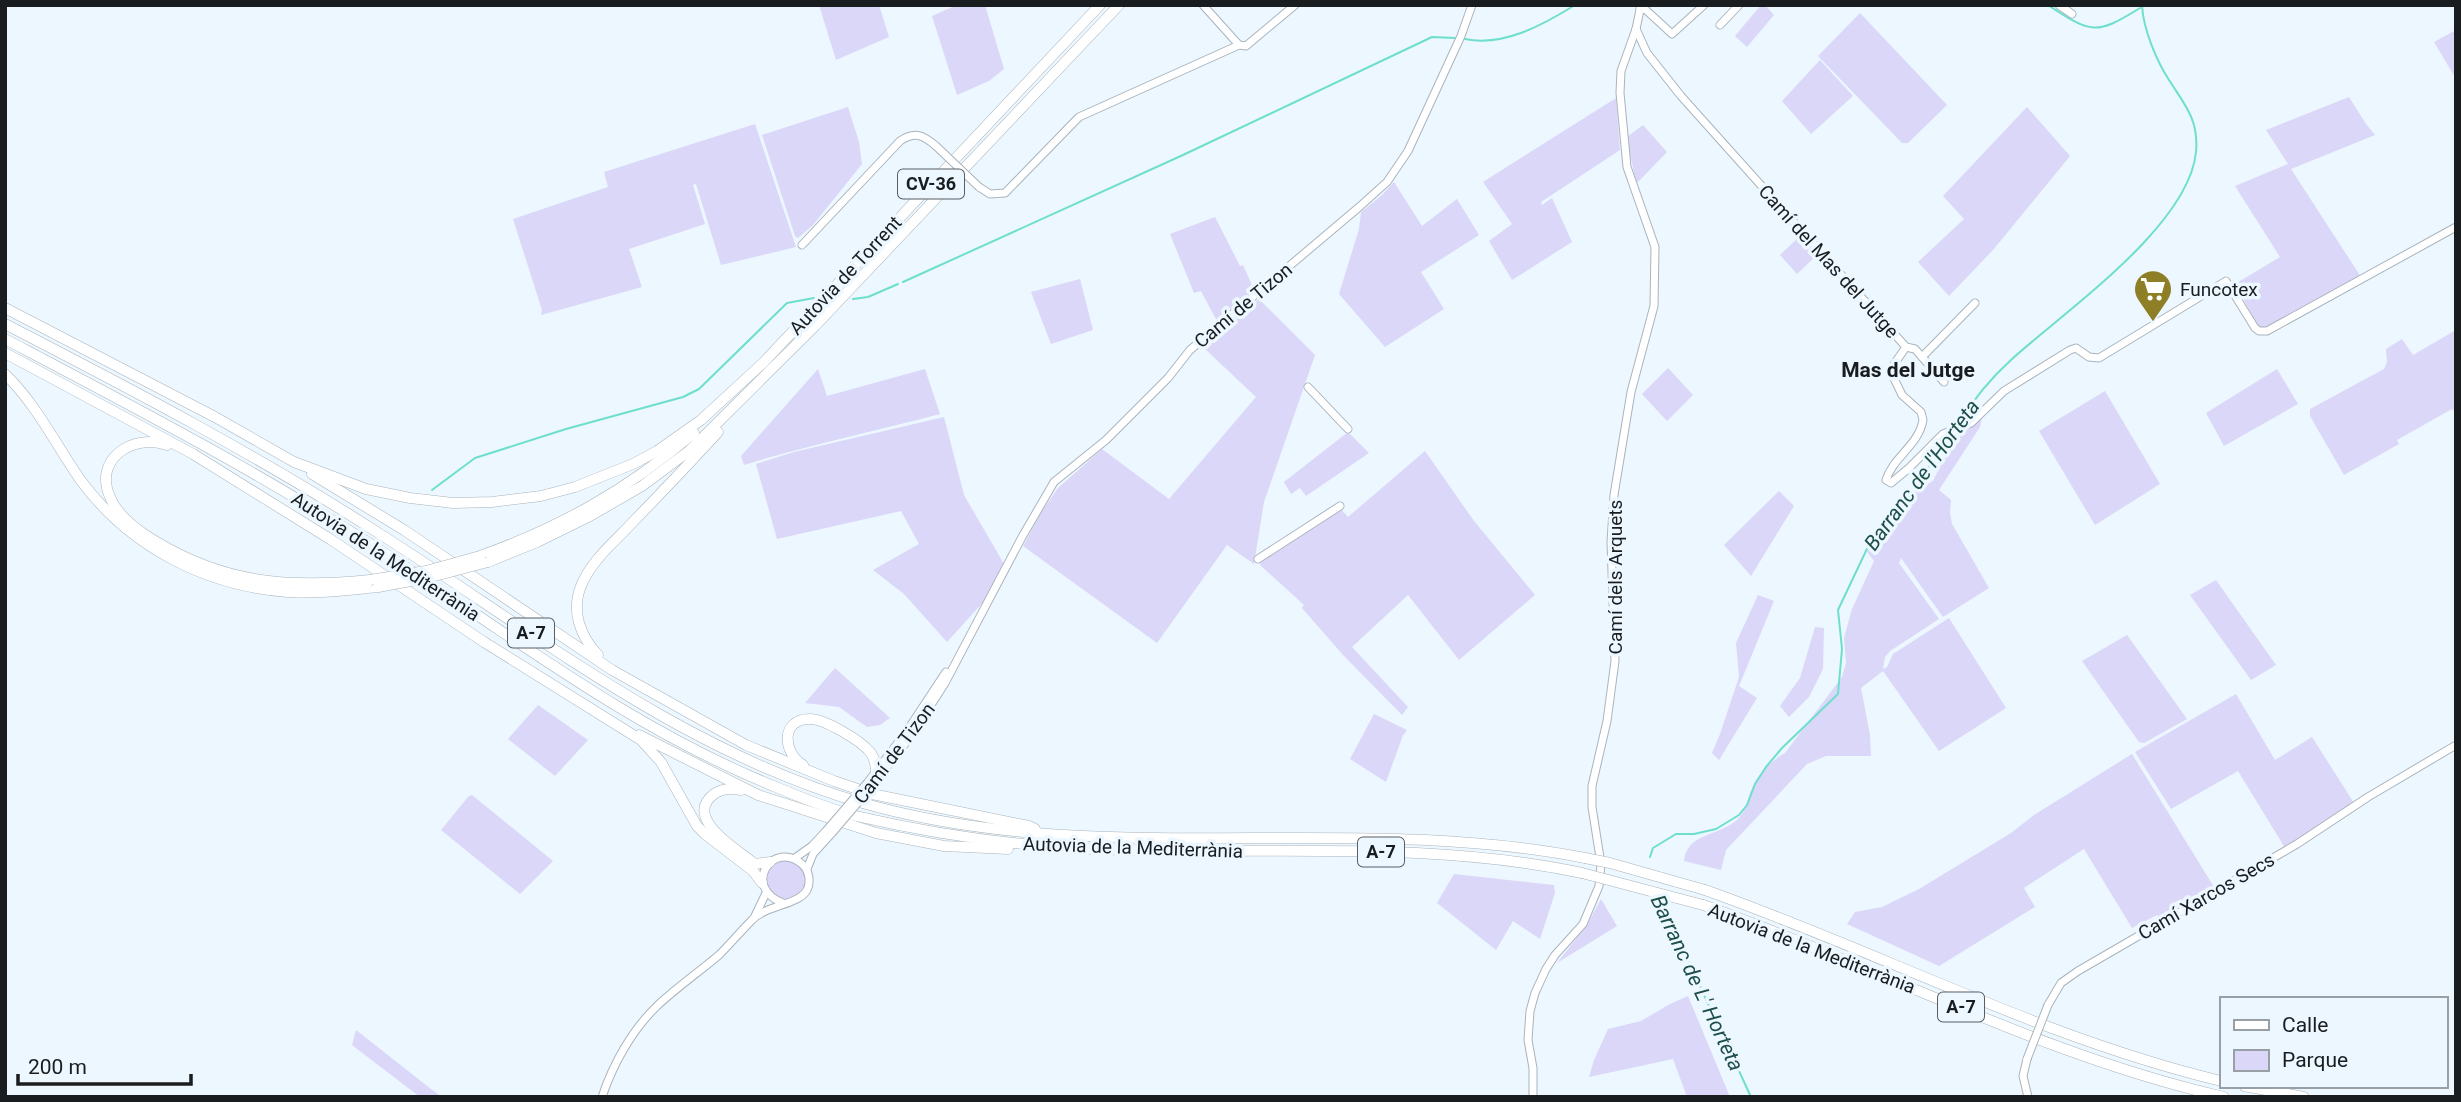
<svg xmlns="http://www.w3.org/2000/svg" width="2461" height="1102" font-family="Roboto,sans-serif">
<rect width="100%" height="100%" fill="#ecf7ff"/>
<!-- green -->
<g fill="#dbd7f9">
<path d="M819,5h60l10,32 -53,23z"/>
<path d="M957,5h28l19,64 -15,12 -32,14 -25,-79z"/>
<path d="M1761,5h4l9,10 -27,32 -12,-11z"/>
<path d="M1860,13l87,92 -39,38h-6l-84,-87z"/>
<path d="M2456,30v49l-22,-37z"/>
<path d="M1820,60l33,36 -42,38 -29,-33z"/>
<path d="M2349,97l17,27 9,11 -84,34 70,108 -91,51h-11l-24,-44 45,-27 -45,-71 53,-22 -22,-34z"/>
<path d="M1616,98l4,52 -79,52 1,3 10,-7 20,44 -60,38 -23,-39 23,-17 -29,-42z"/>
<path d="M848,107l11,35 3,22 -49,61 -15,13 -3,-2 -33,-101z"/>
<path d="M2027,107l43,49 -77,94 -44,46 -31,-34 46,-43 -21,-23z"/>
<path d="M755,124l41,123 -75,18 -25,-81 -3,1 12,39 -76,25 13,38 -101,28 1,-5 -29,-91 95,-32 -4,-15z"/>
<path d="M1643,125l24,27 -31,32 -9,-47z"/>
<path d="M1394,182l28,44 35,-27 22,36 -58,37 23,37 -59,38 -46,-53 20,-65 2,-17 21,-17z"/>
<path d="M1215,217l25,49 3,-1 12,27 -37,31 -17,-32 -7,2 -24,-59z"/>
<path d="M1800,236l17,19 -20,19 -17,-19z"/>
<path d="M1080,279l13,51 -42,14 -20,-52z"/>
<path d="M1259,299l56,56 -51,147 -10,62 -27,-19 -70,98 -134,-97 19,-35 16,-23 44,-39 67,50 87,-102 -53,-50z"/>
<path d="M2456,330v83l-4,-4 -55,31 2,4 -55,31 -34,-59v-7l74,-40 3,-7 -1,-13 16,-10 11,16z"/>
<path d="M1668,368l25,27 -26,26 -25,-27z"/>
<path d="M818,369l9,27 98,-27 15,45c-65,17 -131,31 -196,51l-3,-9z"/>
<path d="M2277,369l21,35 -74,42 -18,-33z"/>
<path d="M2105,391l55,93 -65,41 -56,-94z"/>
<path d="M944,417l20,78 40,69 -17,34 -40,44 -43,-48 -31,-24 46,-26 -18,-33 -124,28 -21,-75 38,-12z"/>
<path d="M1982,419l-2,8 -41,63 12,10 -1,13 2,11 37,64 -46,29 -42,-59 -2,5 40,56 -49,32 -5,6 -2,12 4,-2 6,-13 56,-36 57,90 -67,43 -56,-80 -22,17 9,47 1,21h-45l-19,8 -81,86 -5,20 -37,-9c3,-29 35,-24 54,-42 9,-9 10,-24 16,-35 5,-11 21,-26 31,-31l57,-76 4,-14 -2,-25 8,-29 22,-48 -7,-9 35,-50 11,-10 20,-11 16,-33 16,-18z"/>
<path d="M1348,432l21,21 -63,43 -6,-8 -9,6 -7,-12z"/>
<path d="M1425,451l49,70 61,74 -76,65 -51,-65 -56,52 56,60 -6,8 -59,-60 -41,-47 2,-3 -44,-40 1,-5 79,-52 8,9z"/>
<path d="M1779,491l15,15 -43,70 -27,-31z"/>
<path d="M2216,580l60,85 -25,15 -61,-85z"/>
<path d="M1758,595l16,6 -35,85 18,12 -38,62 -7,-7 8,-19 19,-57 -3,-34z"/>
<path d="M1815,627l9,1 -1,41 -14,28 -20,20 -9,-11 20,-28z"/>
<path d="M2127,635l60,84 -43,24 -5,-1 -57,-81z"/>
<path d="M835,668l55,50 -10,7 -13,2 -28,-20 -34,-4z"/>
<path d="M2236,694l39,66 37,-23 42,66 -69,45 -47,-77 -67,38 -36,-57z"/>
<path d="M538,705l50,35 -33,36 -47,-37z"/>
<path d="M1374,714l33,16 -4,5 -17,47 -36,-23z"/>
<path d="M2132,754l82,133 -54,31 -3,-3 -25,13 -48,-79 -60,39 11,19 -96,59 -92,-42 8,-12 27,-5 37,-18 92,-56 23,-18z"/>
<path d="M472,795l81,66 -33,33 -79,-64 27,-33z"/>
<circle cx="786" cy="880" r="19"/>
<path d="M1454,874l100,11 1,8 -15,46 -27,-18 -17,29 -59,-47z"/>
<path d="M1601,899l16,27 -60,37 30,-38z"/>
<path d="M1688,996l42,101h-43l-14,-38 -84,18 5,-17 14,-31 33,-8 29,-17z"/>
<path d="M356,1030l75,59 11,8h-22l-68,-52z"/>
</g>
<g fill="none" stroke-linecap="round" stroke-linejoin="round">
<!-- stream -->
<g stroke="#6edfcc" stroke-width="2">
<path d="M2048,5c43,28 47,31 92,3"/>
<path d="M1465,39c38,8 78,-14 110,-34"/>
<path d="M903,282l280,-127 249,-118 23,1"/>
<path d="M853,299l15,-2 30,-13"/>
<path d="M1958,425c14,-24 33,-47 54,-66 52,-47 177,-133 184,-207 3,-32 -11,-47 -27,-72 -13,-20 -26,-52 -27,-75"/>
<path d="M432,490l43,-32 91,-29 117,-32 16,-8 88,-86 27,-5"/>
<path d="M1650,857l3,-9 23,-14h18l22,-5 23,-14 8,-10 8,-21 11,-17 16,-19 56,-54 4,-45 -4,-39 36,-76 71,-87 8,-14"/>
<path d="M1655,896l15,25 81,176"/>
</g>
<defs>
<g id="minor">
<path d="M1203,5l36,40"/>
<path d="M2059,5l13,9"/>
<path d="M1640,8l6,2 26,24 32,-29"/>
<path d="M1720,25l19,-20"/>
<path d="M1636,29l11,24 34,43 225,251 -16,23 12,25 19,17 2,8c-4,25 -30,37 -37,60l5,3 18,-15 34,-34 28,-11 33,-32 66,-41 6,-2 13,9 10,1 127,-77 29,47 4,3h8l189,-104"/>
<path d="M979,187l11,7 15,-1 74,-76 160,-72 7,1 49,-41"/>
<path d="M802,245l98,-104c15,-10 23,-6 36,5"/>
<path d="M1906,347l9,2 29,33"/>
<path d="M1922,357l53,-54"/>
<path d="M1308,387l40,42"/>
<path d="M1258,559l82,-53"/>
<path d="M868,782l39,-51 39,-59"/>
<path d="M872,786l39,-50 34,-53 77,-146 32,-55 52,-42 62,-62 22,-28 168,-142 29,-26 21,-31 53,-115 11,-31"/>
<path d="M795,858l17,-12 14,-15"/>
<path d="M807,869l6,-15 19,-21"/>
<path d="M755,916l11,-23"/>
<path d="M2048,1005l13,-22 17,-12 219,-127 71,-47 88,-52"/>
<path d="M2027,1059l-4,17 5,21"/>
<path d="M602,1097c11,-33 30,-67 55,-91 19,-18 42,-34 62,-51 11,-11 22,-24 33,-35 14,-15 47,-15 55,-30 4,-8 2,-19 -4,-25 -30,-27 -62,22 -20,38"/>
<path d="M1533,1097v-29l-5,-28 2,-29 5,-18 11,-24 9,-14 28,-31 16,-38 2,-22 -9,-57v-21l15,-65 8,-60 -4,-119 3,-47 17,-103 23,-86 1,-59 -28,-80 -7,-74 1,-22 15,-42 5,-24"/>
</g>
<g id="highway">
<path d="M5,308l210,109 79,45 72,27 44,9 43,5 39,-1 49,-6 34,-9 58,-23 24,-13 44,-31 62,-57 337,-358"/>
<path d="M5,324c128,66 254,132 375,210 154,98 301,216 479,268 236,69 486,9 726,56"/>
<path d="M5,339c129,68 258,135 381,215 127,83 248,176 390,233 26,11 53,22 80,29 78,18 158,30 238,33 162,7 328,-10 488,24"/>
<path d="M5,353l188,101 137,85 154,103 157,98 20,22 36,64 9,9 47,36 9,12"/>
<path d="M5,374c31,30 50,69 74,104 49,68 126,108 209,114 29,2 60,-2 90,-5"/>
<path d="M167,445c-34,-12 -74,14 -57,52 8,20 28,34 45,44 71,43 135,47 215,39"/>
<path d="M312,474l92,56 208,140 134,75 88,36 38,13 157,32 6,3"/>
<path d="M480,556c83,-30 147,-66 214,-123"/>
<path d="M488,562l49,-20 53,-26 52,-30 47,-35 126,-125 304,-321"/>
<path d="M598,655c-18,-19 -27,-44 -17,-69 10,-25 33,-44 51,-63 29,-30 58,-60 86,-91"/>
<path d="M639,735l119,60 118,38 68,13 64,3"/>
<path d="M803,765c-20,-12 -23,-45 6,-46 15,-1 52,22 61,33 5,6 6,13 6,21"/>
<path d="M741,790c-10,-2 -19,-2 -27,4 -32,24 24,56 41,70l15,-2"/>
<path d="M1705,890c173,61 337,148 516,191"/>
<path d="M1703,905c174,61 340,151 521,192"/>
<path d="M2244,1086l60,11"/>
</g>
</defs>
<!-- minor casing -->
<use href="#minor" stroke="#a9b4bc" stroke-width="9"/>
<!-- highway casing -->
<use href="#highway" stroke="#a9b4bc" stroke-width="11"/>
<!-- minor -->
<use href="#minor" stroke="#fff" stroke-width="7"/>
<!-- highway -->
<use href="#highway" stroke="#fff" stroke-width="10"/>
<defs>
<g id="minor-bridge">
<path d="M936,146l43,41"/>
<path d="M826,831l42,-49"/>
<path d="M832,833l40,-47"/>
<path d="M2027,1059l21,-54"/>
</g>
<g id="highway-bridge">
<path d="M370,580l56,-9 54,-15"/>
<path d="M378,587l49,-9 61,-16"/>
<path d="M1585,858l25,5 95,27"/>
<path d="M1582,873l121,32"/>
</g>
</defs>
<!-- minor-bridge casing -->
<use href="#minor-bridge" stroke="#a9b4bc" stroke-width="9" stroke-linecap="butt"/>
<!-- highway-bridge casing -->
<use href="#highway-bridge" stroke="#a9b4bc" stroke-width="11" stroke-linecap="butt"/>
<!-- minor-bridge -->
<use href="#minor-bridge" stroke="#fff" stroke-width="7"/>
<!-- highway-bridge -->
<use href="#highway-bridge" stroke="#fff" stroke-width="10"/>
</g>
<!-- icons -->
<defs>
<symbol id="supermarket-pin" viewBox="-11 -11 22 30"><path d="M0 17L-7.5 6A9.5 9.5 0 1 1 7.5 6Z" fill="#8e7f26" stroke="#ecf7ff"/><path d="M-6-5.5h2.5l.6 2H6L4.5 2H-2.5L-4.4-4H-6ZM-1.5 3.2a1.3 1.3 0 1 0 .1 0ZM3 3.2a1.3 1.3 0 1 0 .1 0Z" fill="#fff"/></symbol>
</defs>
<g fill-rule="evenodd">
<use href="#supermarket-pin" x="2131" y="267" width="44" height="60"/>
</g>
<g text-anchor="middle" stroke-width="7" stroke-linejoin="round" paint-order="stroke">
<!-- shield labels -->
<g fill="#ecf7ff" stroke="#585e63" stroke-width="2">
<rect x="898" y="169.5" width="66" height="29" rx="5"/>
<rect x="508" y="618.5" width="46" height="29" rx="5"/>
<rect x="1358" y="837.5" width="46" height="29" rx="5"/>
<rect x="1938" y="992.5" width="46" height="29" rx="5"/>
</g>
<g font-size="18" font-weight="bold" fill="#191d20">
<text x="931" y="190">CV-36</text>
<text x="531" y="639">A-7</text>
<text x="1381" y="858">A-7</text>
<text x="1961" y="1013">A-7</text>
</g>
<!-- street labels -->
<g font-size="19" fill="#191d20" stroke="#ecf7ff">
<text transform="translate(1829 261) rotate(48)" y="7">Camí del Mas del Jutge</text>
<text transform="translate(845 275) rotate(-47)" y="7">Autovia de Torrent</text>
<text transform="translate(1243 305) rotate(-40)" y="7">Camí de Tizon</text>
<text transform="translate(386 556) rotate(33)" y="7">Autovia de la Mediterrània</text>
<text transform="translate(1615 577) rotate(-90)" y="7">Camí dels Arquets</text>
<text transform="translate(894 753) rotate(-53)" y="7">Camí de Tizon</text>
<text transform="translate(1133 847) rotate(2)" y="7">Autovia de la Mediterrània</text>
<text transform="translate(2206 896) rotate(-30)" y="7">Camí Xarcos Secs</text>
<text transform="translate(1812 948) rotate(21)" y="7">Autovia de la Mediterrània</text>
</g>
<!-- poi labels -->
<g font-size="19" fill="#191d20" stroke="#ecf7ff" text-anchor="start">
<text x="2180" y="296">Funcotex</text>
</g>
<!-- neighbourhood labels -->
<g font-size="21" font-weight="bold" fill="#191d20" stroke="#ecf7ff">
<text x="1908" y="377">Mas del Jutge</text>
</g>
<!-- water labels -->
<g font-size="21" font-style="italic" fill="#1d4f47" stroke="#ecf7ff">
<text transform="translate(1922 475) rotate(-54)" y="7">Barranc de l'Horteta</text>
<text transform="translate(1697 983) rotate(65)" y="7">Barranc de L' Horteta</text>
</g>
</g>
<!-- border -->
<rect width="2461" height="1102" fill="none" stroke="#191d20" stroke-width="14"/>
<!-- legend -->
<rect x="2220" y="997" width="228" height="91" fill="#ecf7ff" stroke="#98a0a6" stroke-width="2"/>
<rect x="2234" y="1020" width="35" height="10" fill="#ffffff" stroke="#98a0a6" stroke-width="2"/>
<text x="2282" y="1032" font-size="21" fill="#191d20">Calle</text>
<rect x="2234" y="1050" width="35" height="21" fill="#dbd7f9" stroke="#98a0a6" stroke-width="2"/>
<text x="2282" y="1067" font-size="21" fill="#191d20">Parque</text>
<!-- scale -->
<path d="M18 1074v10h173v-10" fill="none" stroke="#191d20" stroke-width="3.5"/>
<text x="28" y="1074" font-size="21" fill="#191d20" stroke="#ecf7ff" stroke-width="5" paint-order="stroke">200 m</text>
</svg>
